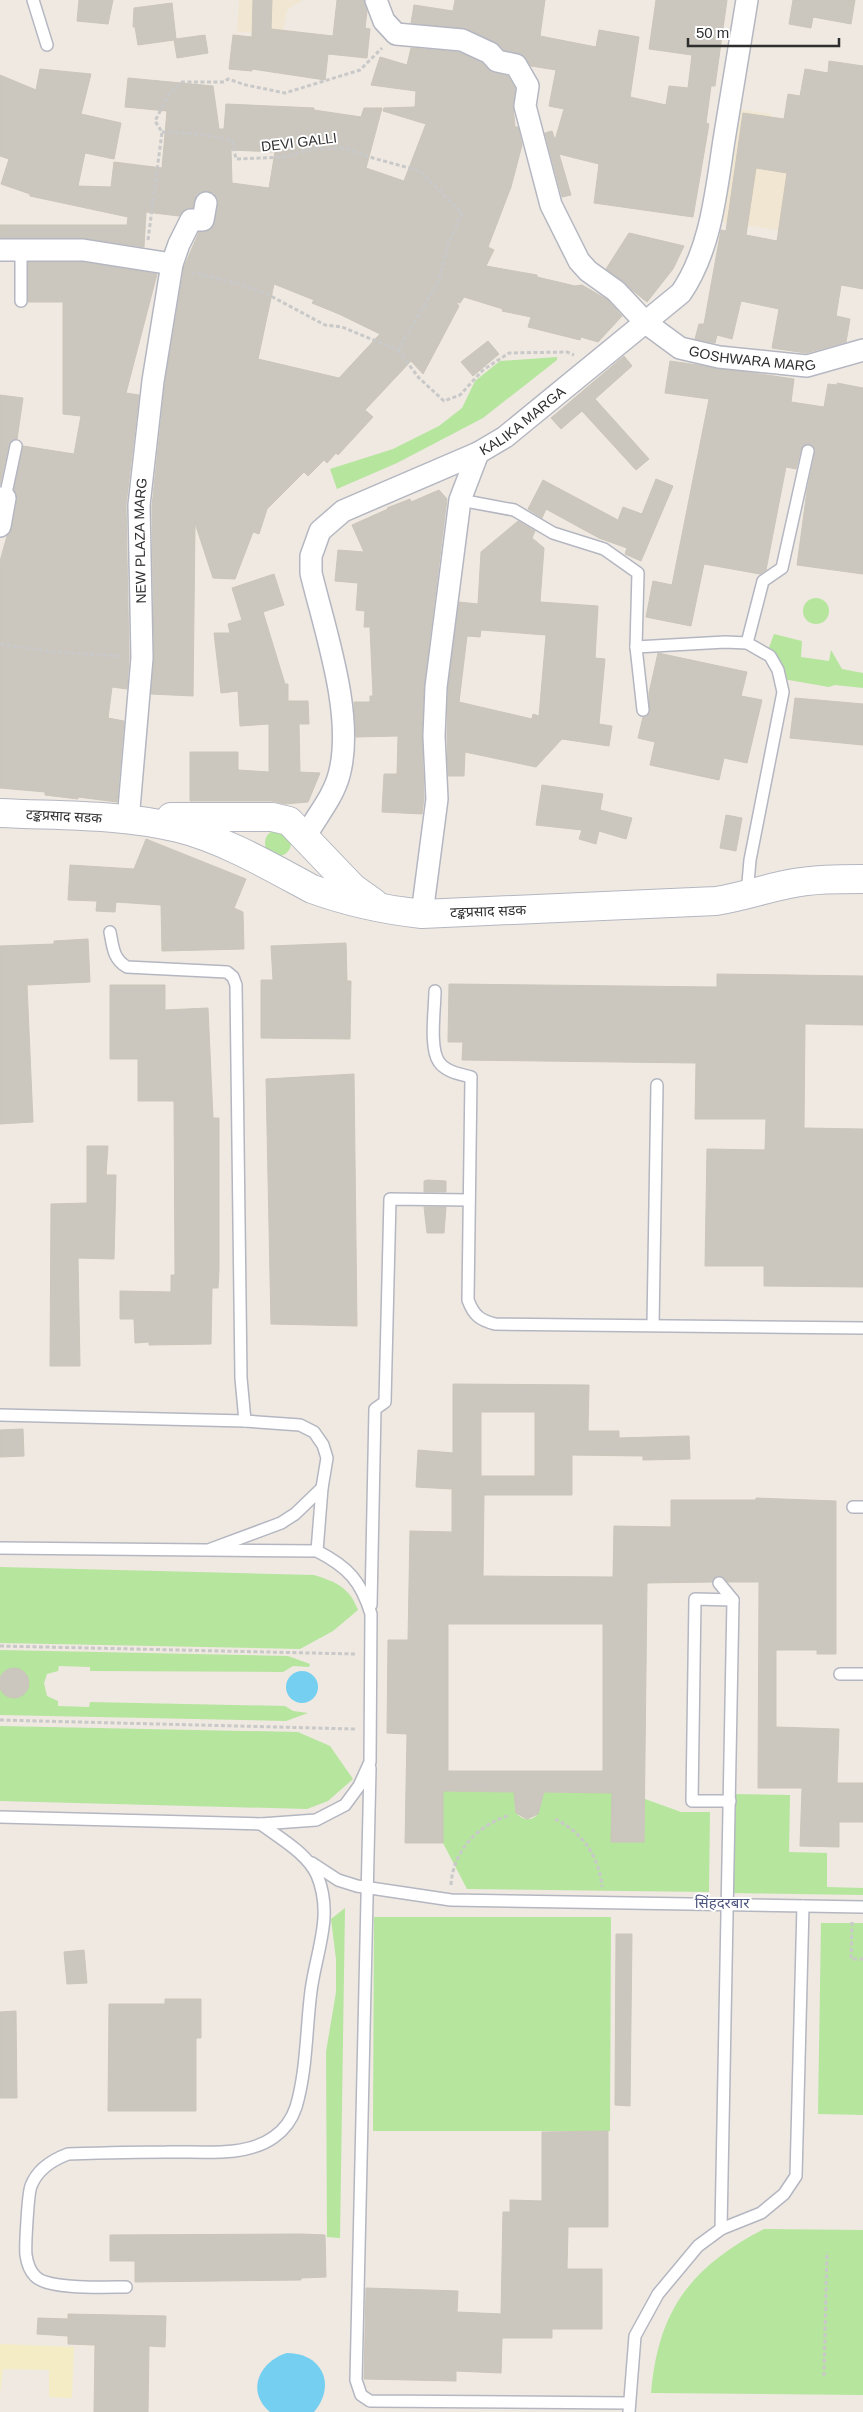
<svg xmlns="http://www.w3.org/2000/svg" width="863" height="2412" font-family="Arial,'Noto Sans Devanagari',sans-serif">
<rect width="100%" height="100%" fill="#efe9e1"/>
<!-- education -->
<g fill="#f0e6d1">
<path d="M239,0h64l-16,10 -5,26 -45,-5z"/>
<path d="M739,109l32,5 -1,11 50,111 -97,-14z"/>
</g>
<!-- green -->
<g fill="#b6e59e">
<path d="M557,357v3l-74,58 -86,45 -60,26 -7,-20 63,-20 46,-23 23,-18 13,-27 25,-20z"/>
<circle cx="816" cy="611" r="13"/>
<path d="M774,634l28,7 -1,16 28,4 2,-11 11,19 21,4v15l-28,-3 -6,2 -46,-8 2,-6 -18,-20z"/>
<circle cx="278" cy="843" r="13"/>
<path d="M0,1567l314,8c22,7 35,12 44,35l-25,21 -33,18 -300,-6z"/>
<path d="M0,1650l288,6 22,8 -1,3 -16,-1 -10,6 -193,-1v-4l-31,-1 -1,5 -11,3 -3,9 3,13 11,5v5l31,1 1,-5 195,4 8,5 15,2 -22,8 -286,-6z"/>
<path d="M0,1726l298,6 32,14 23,33 -25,22 -21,8 -307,-8z"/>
<path d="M443,1791l79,1c-26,34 35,38 12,0l78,1v49h32l1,-43 36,13h29l-1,80 -242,-3 -24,-46z"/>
<path d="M730,1794l60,1 -1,57 38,1v34l36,1v7l-135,-2z"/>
<path d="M345,1908l-5,330 -13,-1 -1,-185 10,-60v-33l-5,-40z"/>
<path d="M374,1917h237l-1,214h-237z"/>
<path d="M821,1923h42v192l-45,-1z"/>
<path d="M764,2229l99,1v165l-212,-2c7,-83 40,-126 113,-164z"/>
</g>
<!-- sand -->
<path fill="#f3ecc5" d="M0,2344l74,3 -2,51 -23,-1v-27l-46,-1 -3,26z"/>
<!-- water -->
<g fill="#75cff0">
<circle cx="302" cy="1687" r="16"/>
<path d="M287,2353c35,0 50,32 27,59h-44c-25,-21 -10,-51 17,-59z"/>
</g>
<!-- building -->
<g fill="#cbc7bf" stroke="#cbc5ba" fill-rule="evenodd">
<path d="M79,0h34l-5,24 -31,-3z"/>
<path d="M253,0h19l-1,29 62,7 4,-36h27l3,11 -2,17 5,1 -3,29 -39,-4 -3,26 -73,-11v2l-23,-2 4,-34 19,2z"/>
<path d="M455,0h90l-5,36 56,11 3,-17 40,7 -9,60 36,8 3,-19 19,2 4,-33 -43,-6 7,-49h71l-12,86h-4l-5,37 3,1 -16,93 -99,-14 5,-39 -40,-10 12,41 -9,2 -17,-64 7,-2 3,9 9,-31 -15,-3 7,-36 -25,-4 -8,-11 -19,-5 -9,-8 -28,-13 -56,-6 3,-18 39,6z"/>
<path d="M793,0h62l-4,24 -38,-7 -2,11 -22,-4z"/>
<path d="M172,3l4,36 29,-4 3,18 -31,5 -3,-18 -36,5 -3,-18h-2l1,-19z"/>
<path d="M411,48l48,4 23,11 12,10 14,3 7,12 -2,17 2,22h3l4,18 -11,42 -23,60 6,3 -8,16 51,9v2l38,9 7,-1 26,15 14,16 -24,26 -17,-5 -1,3 -52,-13 3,-10 -29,-6 1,-2 -39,-12 -4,6 -4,-1 3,4 -36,68 -12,-13 -46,49 8,7 -35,38 -2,-2 -9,10 -3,-3 -16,16 -4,-4 -37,37 -8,25 -6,-2 -18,47 -22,-1 -18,-55 -2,173 -42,-2 3,-36 -2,-152 13,-123 19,-116 15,-35 9,-1 5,-4 5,-28 -4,-6 -12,-2 -6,4 -3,13 -9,2 -5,6 -33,-4 -2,35 -61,-9h-83v-13h127l1,-8 -98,-21v-2l-29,-10 8,-25 -9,-3v-81l36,15 4,-21 51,5 -10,40 40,9 -7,36 -29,-6 -7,33 33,1 3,-25 48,6 5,-57 -42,-4 3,-29 85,8 6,43h5l2,-25 88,4v2l47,7 3,-9h18l-16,60 38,13 22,-57 -43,-13 1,-3 31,-1 1,-16 -45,-6 9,-28 27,8zM231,150l44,2 -6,36 -37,-5zM274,284l40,16 -2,3 27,11 41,20 -41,44 -81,-19z"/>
<path d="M829,61l34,5v223l-22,-4 -5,31 14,3 -4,23 -40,11 -34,-5 7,-39 -38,-8 -9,38 -15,-4 -2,8 -20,-4 4,-15h5l17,-94 5,1 17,-118 41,6 4,-25 12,2 5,-27 23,4zM756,168l31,5 -10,68 -31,-6z"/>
<path d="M629,233l55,13 -11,23 -26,33 -41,-33z"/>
<path d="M28,262h54l75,12 -31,119 13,2 -13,110 3,153 -2,31 -15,-2 -4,31 16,3 -7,81 -39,-5v2l-33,-4v-3l-45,-4v-227l7,-25 5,-8 5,-28 -3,-10 9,-44 51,8 7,-38 -18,-2v-112h-35z"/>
<path d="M488,341l11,13 -26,22 -12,-14z"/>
<path d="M624,356l8,10 -37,33 54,60 -13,11 -54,-59 -21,18 -10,-11z"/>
<path d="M670,361l124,18 -3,23 33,5 4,-23 9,1v-2l26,5v186l-66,-9 10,-74 8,-38 -2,-7 -7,-2 -5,5 -5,20 -10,-2 -20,103 -6,4 -56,-10 -13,62 -45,-9 7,-36 19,4 37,-186 -44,-6z"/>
<path d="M0,395l23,3 -6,41 -8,5 -9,41z"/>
<path d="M656,479l17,7 -32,75 -16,-7 2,-6 -28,-10 -53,-29 -4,9 -14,-9 15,-29 75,40 5,-13 19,7z"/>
<path d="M439,490l8,9 -23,187 -2,51 2,61 -2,16 -40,-2 2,-38h13l1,-38 -42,1 -2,-35h16v-6h3l-3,-69h-6l1,-16 -9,-1 2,-27 -23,-2 3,-31 26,2 -12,-27 36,-16 -1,-1 23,-9 1,3z"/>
<path d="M518,521l17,10 -3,7 12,10 -4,54 58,4 -3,52 10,1 -6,65 13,2 -3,20 -47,-7 -26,28 -71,-15 -1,24h-16l-1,-40 1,-48 11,-86 19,2 3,-52zM481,630l65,5 -7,81 -6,-2 -1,5 -73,-17 8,-66 13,1z"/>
<path d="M274,574l10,31 -21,7 22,72h3v17h20l1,23h-10l1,48 20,1 -12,29 -23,2 -13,-3h-82v-49h48v18l31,2v-48l-29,2 -2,-35 -17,2 -7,-60h16l-2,-9 14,-4 -10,-32z"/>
<path d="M658,653l89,19 -6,24 21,4 -15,63 -23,-5 -5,22 -69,-15 5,-23 -17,-4 5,-21 7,-4 -1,-20z"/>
<path d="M795,698l68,6v41l-73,-7z"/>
<path d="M542,785l61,9 -3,16 32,8 -6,21 -27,-8 -3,13 -17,-5 3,-9 -46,-5z"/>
<path d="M726,815l16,3 -6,33 -16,-3z"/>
<path d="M146,839l100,40 -12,29 9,4 1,37 -82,2 -1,-46 -45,-3 -1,10 -19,-1 1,-10 -29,-1 2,-35 64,4z"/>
<path d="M88,939l2,43 -63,3 6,137 -33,2v-178l54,-2v-3z"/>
<path d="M346,943l1,38h4l-1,58 -89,-1v-58h12l-2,-34z"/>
<path d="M717,974l146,2v49l-58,-1 -1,104 59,1v158l-99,-1v-20h-59l2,-117 58,1 1,-31h-71l1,-56 -234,-3 1,-18h-15l1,-58 268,3z"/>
<path d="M110,985h55v25l43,-2 5,110h6v152l-1,18h-6l-1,56 -62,1v-3l-14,1 -1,-24h-14v-28l51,1v-17h4l-1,-174h-36v-42h-28z"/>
<path d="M354,1074l3,252 -86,-2 -5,-245z"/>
<path d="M87,1146h21l-2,29h10l-2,84 -36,-1 2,108h-30l1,-162 36,-1z"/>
<path d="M428,1180l18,1v11h-22v-11z"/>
<path d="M424,1207h22l-2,26h-17z"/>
<path d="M453,1384l136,1 -1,46h31v7l70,-2 1,23 -47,1v-4l-71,-1v40h-88l-1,81 130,1 1,-51 57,1v-27h85v-2l80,3v153h-19v-4h-41v77l63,2 -2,54h26v39h-24v25l-39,-1 2,-58h-44l1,-206h-31l-10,-6 -4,2 -2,4 -65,1 -3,259h-33l1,-49 -68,-1 -6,22 -11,5 -11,-6 -2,-21 -71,-1v52h-38l2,-109 -20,-1 1,-93h20l2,-109 42,1v-43l-36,-2 2,-37 35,3zM481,1412h54v64h-54zM448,1624h155v147h-155z"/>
<path d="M23,1429l1,27 -24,1v-27z"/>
<circle cx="14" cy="1683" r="15"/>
<path d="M616,1934h16l-2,172 -15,-1z"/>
<path d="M84,1950l3,33 -20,1 -3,-32z"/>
<path d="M165,1999h36v39h-5v73h-88l1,-107h56z"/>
<path d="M16,2011l1,87h-17v-86z"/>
<path d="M608,2131v96h-40l-1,42h35v60h-50v9h-50l-1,35 -45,-2v10l-92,-2 2,-91 92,3 -1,21 44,2 2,-102h7v-12l32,1v-69z"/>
<path d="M301,2234l24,1 1,42 -25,1v2l-166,2v-21h-25v-26z"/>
<path d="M68,2314l98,2 -1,31 -16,-1 -1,66h-54l1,-67 -27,-1v-8l-31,-2 1,-16 30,1z"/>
</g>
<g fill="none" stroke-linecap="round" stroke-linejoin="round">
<defs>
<g id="service">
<path d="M33,0l14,45"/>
<path d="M21,251v50"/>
<path d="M5,498l11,-52"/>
<path d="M460,500l54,10 39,23 51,16 34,24 -2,74 7,63"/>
<path d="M747,643l16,-62 19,-13 26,-117"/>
<path d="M636,647l89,-5 22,1 23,13 8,14 5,22 -33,168 -3,34"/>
<path d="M110,932c3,15 3,27 17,35l100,5 6,5 3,8 5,393 4,43"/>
<path d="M435,991c0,17 -6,57 4,71 7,10 21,12 32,15l-3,223c6,16 12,20 27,24l368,4"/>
<path d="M653,1325l4,-240"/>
<path d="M0,1415l245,6 55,4 14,7 9,13 4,13 -5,30 -5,63"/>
<path d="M853,1507h10"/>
<path d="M0,1548l317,3c31,16 44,30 54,63l-1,148 -11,24 -14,19 -29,15 -55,4 -261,-7"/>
<path d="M211,1549l70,-26 14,-9 27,-26"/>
<path d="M719,1583l14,17 -12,629"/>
<path d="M371,1605l4,-196 10,-7 5,-203 79,1"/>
<path d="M840,1674h23"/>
<path d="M370,1768l-14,612 5,15 9,6 259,2"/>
<path d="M730,1801h-38l3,-202 38,1"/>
<path d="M312,1863l26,17 19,6 94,14 412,7"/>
<path d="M126,2287c-19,0 -79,3 -91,-11 -5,-5 -8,-14 -9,-21 -1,-8 2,-62 5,-69 6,-16 21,-26 37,-32 32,-1 65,-2 98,-2 34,-1 79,6 108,-15 10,-7 18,-18 22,-30 11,-37 10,-78 15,-116 5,-40 23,-75 6,-116 -10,-22 -38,-37 -56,-51"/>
<path d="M629,2412l6,-76 23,-42 40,-48 23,-17 40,-16 23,-19 12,-18 7,-270"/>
</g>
<g id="minor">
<path id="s1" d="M376,0l8,21 12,13 66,6 28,13 7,8 19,4 12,21 -3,20 26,99 28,56 9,10 28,20 30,32 34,25 39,9 88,9 56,-16"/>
<path d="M0,250h83l89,14"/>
<path d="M0,498h5l-5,28"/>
<path id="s2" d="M128,820l14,-162 -3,-153 14,-124 19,-117 7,-20 12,-24h12l3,-17"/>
<path id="s3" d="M304,839c11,-21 29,-41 35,-64 16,-58 -14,-144 -28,-202v-17l9,-25 23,-20 135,-58 27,-16 176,-144c30,-44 35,-101 43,-153 8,-47 15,-93 23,-140"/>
<path d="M422,914l15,-115 -3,-63 2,-49 24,-187 18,-47"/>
</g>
<g id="tertiary">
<path d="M0,813c59,3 120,1 178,15 45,11 93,39 134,61 36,13 72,21 110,25l294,-13c25,-4 48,-12 73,-17 24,-5 49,-5 74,-5"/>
<path d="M171,817h101l17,4 64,67 21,15"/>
</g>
</defs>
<!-- service casing -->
<use href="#service" stroke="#b4b7c1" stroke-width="14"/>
<!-- minor casing -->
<use href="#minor" stroke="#b4b7c1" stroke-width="24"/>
<!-- tertiary casing -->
<use href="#tertiary" stroke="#b4b7c1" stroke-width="30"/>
<!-- path -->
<g stroke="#c9c9c9" stroke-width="3" stroke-dasharray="4 2.5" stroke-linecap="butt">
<path d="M162,132l37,2 33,6 4,19 49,-2 27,-8 33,-1 28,10 47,13 42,42 -14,32 -10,37 -40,68"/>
<path d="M148,240l14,-108 -7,-11 14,-27 13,-12h42l4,-3 18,6 39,8 75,-23 22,-22"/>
<path d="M191,272l45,11 31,11 58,31 17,2 56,23"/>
<path d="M398,350l21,28 25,23 16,-6 23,-25 26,-17 58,-1 7,3"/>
<path d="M0,644l54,8 67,4"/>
<path d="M0,1646l355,8"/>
<path d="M0,1720l355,9"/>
<path d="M555,1819c28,14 44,37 47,68"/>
<path d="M451,1885c2,-35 27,-60 59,-70"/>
<path d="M852,1922l-1,37h12"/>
<path d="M824,2376l3,-124"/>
</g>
<!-- service -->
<use href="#service" stroke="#fff" stroke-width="11"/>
<!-- minor -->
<use href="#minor" stroke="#fff" stroke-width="21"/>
<!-- tertiary -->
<use href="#tertiary" stroke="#fff" stroke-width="28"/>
</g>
<g text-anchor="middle" stroke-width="4" stroke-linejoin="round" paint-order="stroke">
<!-- street labels -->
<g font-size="14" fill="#2e2e2e" stroke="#fff">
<text transform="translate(299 142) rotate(-7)" y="5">DEVI GALLI</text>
<text dy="5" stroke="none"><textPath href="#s1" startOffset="584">GOSHWARA MARG</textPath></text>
<text dy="5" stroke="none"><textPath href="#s3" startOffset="555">KALIKA MARGA</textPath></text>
<text dy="5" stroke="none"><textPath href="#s2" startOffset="280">NEW PLAZA MARG</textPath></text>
<text transform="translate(64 816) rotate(3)" y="5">टङ्कप्रसाद सडक</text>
<text transform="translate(488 911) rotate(-2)" y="5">टङ्कप्रसाद सडक</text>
</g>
<!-- neighbourhood labels -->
<g font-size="15" fill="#4d5680" stroke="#fff">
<text x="722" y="1908">सिंहदरबार</text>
</g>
</g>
<!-- scale -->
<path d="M688 38v8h151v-8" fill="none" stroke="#2e2e2e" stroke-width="2.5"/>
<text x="696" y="38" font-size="15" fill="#2e2e2e" stroke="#ffffff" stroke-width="4" paint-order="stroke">50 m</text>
</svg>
